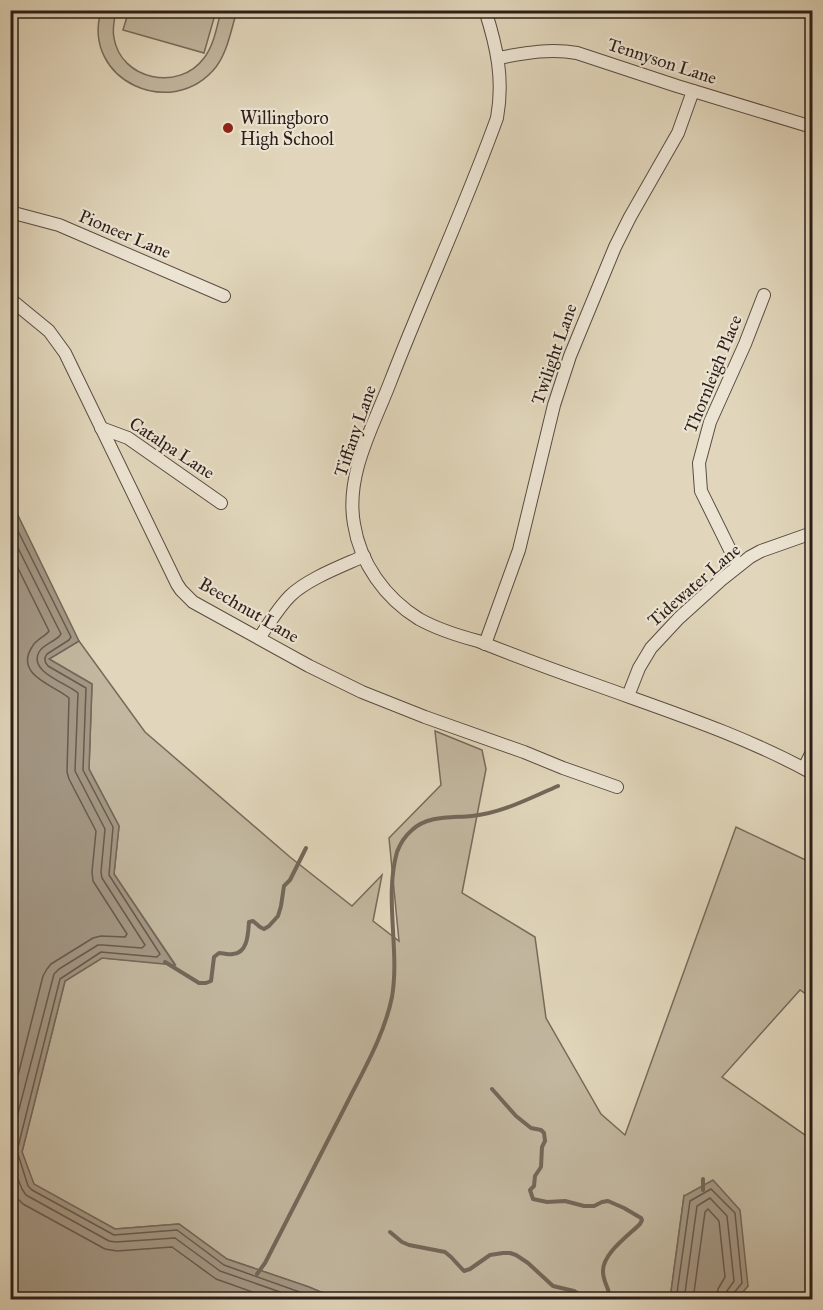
<svg xmlns="http://www.w3.org/2000/svg" width="823" height="1310" font-family="'IM FELL Great Primer',serif">
<rect width="100%" height="100%" fill="#e1d6bb"/>
<filter id="stains"><feTurbulence type="fractalNoise" baseFrequency=".00333" numOctaves="4"/><feColorMatrix values="0 0 0 0 .2 0 0 0 0 .09 0 0 0 0 .02 0 0 0 .5 -.17"/></filter>
<radialGradient id="worn" r=".72"><stop offset=".6" stop-color="#630" stop-opacity="0"/><stop offset="1" stop-color="#630" stop-opacity=".3"/></radialGradient>
<!-- green -->
<g fill="#c2b79f" stroke="#776a5c" stroke-width="1.5">
<path d="M129,10h87v1l-12,42 -81,-23z"/>
<path d="M101,11h15c-2,9 -4,18 -2,27 7,42 65,54 90,20 10,-13 13,-32 17,-47h16c-6,18 -9,40 -21,56 -44,55 -135,13 -115,-56z"/>
<path d="M79,641l66,91 145,125 62,49 30,-31 -9,46 26,20 -10,-103 52,-53 -6,-54 47,19 4,19 -24,124 73,44 11,81 55,96 24,21 111,-308 76,36v135l-12,-8 -78,87 90,63v159h-75l11,-13 -64,-90 -14,103 -332,1 -29,-13 -82,-28 -48,-35 -64,5 -81,-44 -12,-33 43,-171 37,-23 73,6 -61,-90 5,-48 -30,-57 3,-85 -43,-25z"/>
</g>
<!-- water -->
<g fill="#a39784" stroke="#736759" stroke-width="1.5">
<path d="M11,501l68,140 -30,18 43,25 -3,85 30,57 -5,48 61,91 -73,-7 -37,23 -43,171 12,32 81,45 64,-5 48,35 82,28 29,12h-327z"/>
<path d="M713,1180l27,30 8,76 -11,13h-67l14,-103z"/>
</g>
<g fill="none" stroke-linecap="round" stroke-linejoin="round">
<!-- shore -->
<g stroke="#685a4e" stroke-width="1.5">
<path d="M10,515l61,122 -2,3 -22,14c-3,4 -3,8 1,12l38,22 -3,82 30,57 -4,48 51,79 -3,3 -56,-5 -41,27 -43,172 11,35 4,4 82,45 63,-5 47,35 98,35"/>
<path d="M10,532l51,102c-5,8 -17,9 -22,18 -11,20 28,31 39,41l-3,78 30,58 -4,43 1,6 43,67 -3,3 -39,-3h-5l-39,24 -5,5 -44,170"/>
<path d="M10,552l39,79c-4,6 -13,8 -17,16 -18,28 22,38 37,51l-2,74 2,7 27,52 -4,41 1,9 34,53 -2,3 -24,-1 -8,2 -42,26 -4,5 -4,7 -33,131"/>
<path d="M10,1159l12,30 4,6 83,46 7,1 59,-4 45,33 83,29"/>
<path d="M10,1186l6,11 7,7 82,45 12,2 55,-4 44,32 59,21"/>
<path d="M676,1300l14,-99 21,-12 24,24 7,70 -9,11v6"/>
<path d="M684,1300l13,-94 13,-8 17,18 7,65 -7,10 -2,9"/>
<path d="M693,1300l12,-88 3,-3 11,12 6,56 -7,12 -2,11"/>
</g>
<!-- stream -->
<g stroke="#736759" stroke-width="4">
<path d="M165,962l34,21h7l5,-2 3,-24 5,-4c5,0 10,2 14,1 15,-1 15,-21 16,-32l4,-1 7,6 4,2 5,-3 9,-10 3,-10 3,-20 6,-6 16,-32"/>
<path d="M492,1089l24,27 15,12 10,2 3,3 1,8 -3,6 -1,20 -6,9 -1,10 -4,4 3,9 14,3 18,-1 19,5h10l8,-4 6,-1 16,7 17,10 1,2 -2,4c-12,12 -38,30 -37,48 0,10 7,17 7,28"/>
<path d="M703,1179v11"/>
<path d="M390,1232l12,10 7,3 36,7 6,5 13,14 6,-2 20,-14 13,-2h7l6,2 12,8 25,23 21,5 14,9"/>
<path d="M257,1274l8,-11c27,-52 54,-105 81,-158 17,-34 38,-69 46,-108 8,-47 -8,-99 5,-145 3,-8 8,-16 15,-22 16,-15 40,-12 60,-14 30,-3 58,-18 86,-30"/>
</g>
<defs>
<g id="street">
<path d="M485,10c12,37 19,70 12,108 -32,89 -72,174 -106,262 -17,45 -46,94 -37,144 6,39 31,74 65,95 18,10 40,17 59,22 40,16 81,31 121,45 72,26 146,50 213,87"/>
<path d="M498,58c27,-5 52,-10 79,-5l100,33 135,41"/>
<path d="M10,212l49,13 165,71"/>
<path d="M10,299l39,32 16,22 112,231 4,6 12,12 116,64 53,26 63,25 99,35 39,16 54,19"/>
<path d="M101,428l27,10 93,65"/>
<path d="M738,566l-37,-75 -2,-28 11,-41 35,-78 19,-49"/>
<path d="M259,638c10,-14 19,-30 31,-42 17,-17 52,-30 74,-40"/>
<path d="M485,644l34,-94 35,-145 16,-49 45,-109 15,-30 48,-84 15,-42"/>
<path d="M628,696l11,-28 12,-20 28,-30 42,-38 29,-23 11,-6 51,-18"/>
<path d="M804,768l8,-16"/>
</g>
</defs>
<!-- street casing -->
<use href="#street" stroke="#594c42" stroke-width="14"/>
<!-- street -->
<use href="#street" stroke="#ece4d3" stroke-width="12"/>
</g>
<!-- markers -->
<circle fill="#8f2418" stroke="#ece4d3" stroke-width="2" cx="228" cy="128" r="6"/>
<g text-anchor="middle" stroke-width="4.5" stroke-linejoin="round" paint-order="stroke">
<!-- street labels -->
<g font-size="18" fill="#2c1e19" stroke="#ece4d3">
<text transform="translate(662 61) rotate(18)" y="6">Tennyson Lane</text>
<text transform="translate(125 234) rotate(23)" y="6">Pioneer Lane</text>
<text transform="translate(554 354) rotate(-71)" y="6">Twilight Lane</text>
<text transform="translate(713 374) rotate(-68)" y="6">Thornleigh Place</text>
<text transform="translate(355 431) rotate(-71)" y="6">Tiffany Lane</text>
<text transform="translate(172 448) rotate(33)" y="6">Catalpa Lane</text>
<text transform="translate(694 585) rotate(-41)" y="6">Tidewater Lane</text>
<text transform="translate(249 610) rotate(30)" y="6">Beechnut Lane</text>
</g>
<!-- poi labels -->
<g font-size="18" fill="#2c1e19" stroke="#ece4d3" text-anchor="start">
<text x="240" y="124">Willingboro<tspan x="240" dy="21">High School</tspan></text>
</g>
</g>
<!-- margin -->
<rect width="823" height="1310" fill="none" stroke="#e1d6bb" stroke-width="36"/>
<rect x="12" y="12" width="799" height="1286" fill="none" stroke="#2c1e19" stroke-width="3"/>
<rect x="18" y="18" width="787" height="1274" fill="none" stroke="#2c1e19" stroke-width="1.5"/>
<rect width="100%" height="100%" filter="url(#stains)"/>
<rect width="100%" height="100%" fill="url(#worn)"/>
</svg>
